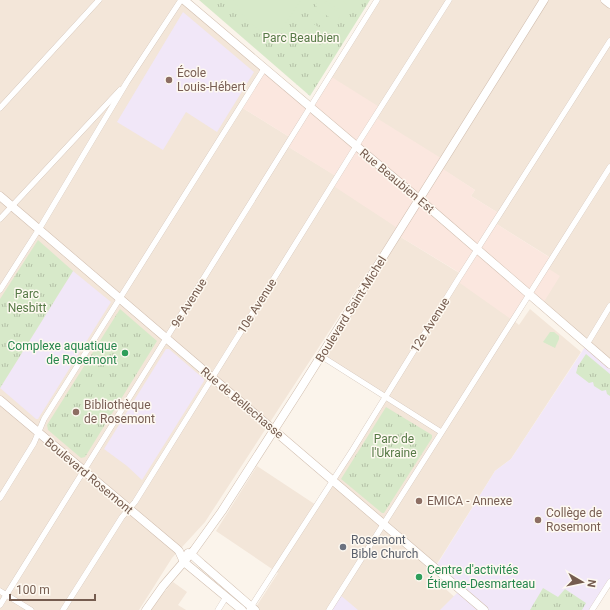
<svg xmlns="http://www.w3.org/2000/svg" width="610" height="610" font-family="Roboto,sans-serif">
<defs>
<pattern id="grass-tufts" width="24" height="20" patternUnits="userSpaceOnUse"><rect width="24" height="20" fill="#d7e9c9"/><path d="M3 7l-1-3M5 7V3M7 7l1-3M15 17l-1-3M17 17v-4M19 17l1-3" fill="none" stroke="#b3c0a6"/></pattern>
</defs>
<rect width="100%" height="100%" fill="#fbf4eb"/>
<!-- residential -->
<g fill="#f3e6d9">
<path d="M0,0h181l82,69 -22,38 50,31 -4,8 51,31 -5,8 64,42 -192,295 -33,36 -33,52h-139z"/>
<path d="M375,0h235v364l-68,-59 4,-38 5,-9 -56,-35 5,-9 -29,-18 4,-6 -36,-23 -64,-50 -45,-41z"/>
<path d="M399,236l62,38 58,51 11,-16 51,43 -70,107 -16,12 -65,104 39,35h-215l24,-37 -62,-42 41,-65 59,39 67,-108 -59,-36z"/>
<path d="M173,582l14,10 -9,13 8,5h-37z"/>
</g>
<!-- commercial -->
<path fill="#fbe7df" d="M264,69l46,38 20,-31 51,32 -6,9 69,43 -4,7 35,23 -4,6 29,18 -5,9 57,36 -6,8 14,9 -18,29 -13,-11 -17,26 -55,-39 3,-8 -61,-37 -6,-4 3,-5 -64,-42 5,-8 -50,-31 4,-8 -50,-31z"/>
<!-- education -->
<g fill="#f1e7f8">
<path d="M183,12l71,60 -37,60 -31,-20 -23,38 -46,-28z"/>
<path d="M73,271l38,31 -73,117h-2l-36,-31z"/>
<path d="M585,347l25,17v218l-18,28h-152l20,-20 -25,-22 60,-97 16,-12z"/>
<path d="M166,349h3l35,30v2l-62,99 -15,-14 -23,-17z"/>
<path d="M339,594l19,16h-29z"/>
</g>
<!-- grass -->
<g fill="url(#grass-tufts)">
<path d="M199,0h171l-60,96z"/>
<path d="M38,240l35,31 -73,117v-89z"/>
<path d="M120,309l37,32 -72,116 -4,1 -33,-28 -1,-5z"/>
<path d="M586,354l24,20v22l-3,-2 -1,-4 -4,1 -8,-5 -1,-4 -4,1 -13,-10 2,-7z"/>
<path d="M386,407l46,28v3l-48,75h-2l-41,-34z"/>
<path d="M543,588l15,9 7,-8 21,14 -4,7h-52z"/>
</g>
<!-- garden -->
<g fill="#d7e9c9">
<path d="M233,0h68l-20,30 -5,1 -6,8 -23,-19z"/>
<path d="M324,0h18l5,5 -3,5 -3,-2 -1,2z"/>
<path d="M318,1l2,2 1,-2 18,11 -1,2 2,1 -2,5 -3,-2 -1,2 -18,-11 1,-2 -2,-2z"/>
<path d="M311,11l3,2 1,-2 17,11 -1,2 3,1 -3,5 -2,-2 -2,2 -17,-11 1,-2 -3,-1z"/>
<path d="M305,21l3,2 1,-2 17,11 -1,2 3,2 -3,4 -3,-2 -1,2 -17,-11 1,-2 -3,-1z"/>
<path d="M299,31l2,2 2,-2 17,11 -1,2 3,2 -3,4 -3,-2 -1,2 -17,-11 1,-2 -3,-1z"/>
<path d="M550,332h4l5,4v3l-4,9 -12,-6z"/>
</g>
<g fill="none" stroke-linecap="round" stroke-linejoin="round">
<defs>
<g id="street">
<path d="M0,108l99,-108"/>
<path d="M0,219l120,-129"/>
<path d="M0,290l41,-64 86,-144 54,-82"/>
<path d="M587,344l23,-38"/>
<path d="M321,356l120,76"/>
<path d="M0,498l34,-55 10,-24 220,-350"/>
<path d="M0,591l31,19"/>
<path d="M0,605l377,-605"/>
<path d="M63,610l59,-93 13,-15 225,-362 89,-140"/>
<path d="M218,610l8,-13"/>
<path d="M249,610l103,-159 105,-170 153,-240"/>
<path d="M329,610l281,-443"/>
<path d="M592,610l18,-28"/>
</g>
<g id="secondary">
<path d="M184,0l242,205 184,159"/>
<path d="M605,0l5,4"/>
<path d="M0,196l484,414"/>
<path d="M0,400l177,149 2,2 5,11 58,48"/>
<path d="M188,553l3,1 11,10 53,46"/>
<path d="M146,610l17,-24 31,-36 28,-39 77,-120 245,-391"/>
</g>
</defs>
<!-- street casing -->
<use href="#street" stroke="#cdbdb1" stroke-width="6"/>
<!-- secondary casing -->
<use href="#secondary" stroke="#d0bdae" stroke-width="9"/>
<!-- street -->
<use href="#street" stroke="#fff" stroke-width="5.5"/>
<!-- secondary -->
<use href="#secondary" stroke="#fff" stroke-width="8"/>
</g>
<!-- markers -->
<g fill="#8d6e63" stroke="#fef9f1" stroke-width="1.5">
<circle cx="169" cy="80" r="4"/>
<circle cx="76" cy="412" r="4"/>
<circle cx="419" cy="501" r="4"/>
<circle cx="538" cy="520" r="4"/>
</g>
<g fill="#2e9e5b" stroke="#fef9f1" stroke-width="1.5">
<circle cx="125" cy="353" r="4"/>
<circle cx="419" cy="577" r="4"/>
</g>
<circle fill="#6b7280" stroke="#fef9f1" stroke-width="1.5" cx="343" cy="547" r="4"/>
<g text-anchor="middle" stroke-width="3" stroke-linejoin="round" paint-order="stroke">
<!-- park labels -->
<g font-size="12" fill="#577a47" stroke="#fef9f1">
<text x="301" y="42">Parc Beaubien</text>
<text x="27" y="298">Parc<tspan x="27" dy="14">Nesbitt</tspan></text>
<text x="394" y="443">Parc de<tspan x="394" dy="14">l'Ukraine</tspan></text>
</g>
<!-- education labels -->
<g font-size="12" fill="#785e54" stroke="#fef9f1" text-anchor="start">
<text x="177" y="77">École<tspan x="177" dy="14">Louis-Hébert</tspan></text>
<text x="84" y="409">Bibliothèque<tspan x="84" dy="14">de Rosemont</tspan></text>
<text x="427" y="505">EMICA - Annexe</text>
<text x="546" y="517">Collège de<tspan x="546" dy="14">Rosemont</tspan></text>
</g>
<!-- street labels -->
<g font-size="12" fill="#755c4f" stroke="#fef9f1">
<text transform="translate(397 181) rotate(40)" y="4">Rue Beaubien Est</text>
<text transform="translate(189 303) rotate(-58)" y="4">9e Avenue</text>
<text transform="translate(257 306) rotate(-58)" y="4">10e Avenue</text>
<text transform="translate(351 309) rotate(-58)" y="4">Boulevard Saint-Michel</text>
<text transform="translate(430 325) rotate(-58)" y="4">12e Avenue</text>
<text transform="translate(242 403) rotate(40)" y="4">Rue de Bellechasse</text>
<text transform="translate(89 476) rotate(40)" y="4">Boulevard Rosemont</text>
</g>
<!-- leisure labels -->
<g font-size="12" fill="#27864d" stroke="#fef9f1" text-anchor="end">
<text x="117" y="350">Complexe aquatique<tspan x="117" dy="14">de Rosemont</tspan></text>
<text x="427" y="574" text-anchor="start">Centre d'activités<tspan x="427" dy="14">Étienne-Desmarteau</tspan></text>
</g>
<!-- worship labels -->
<g font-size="12" fill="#5b616d" stroke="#fef9f1" text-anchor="start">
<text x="351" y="544">Rosemont<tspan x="351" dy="14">Bible Church</tspan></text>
</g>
</g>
<!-- north arrow -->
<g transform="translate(582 582) rotate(99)" stroke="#fef9f1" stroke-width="3" paint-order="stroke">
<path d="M0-3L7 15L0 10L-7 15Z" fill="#755c4f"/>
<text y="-6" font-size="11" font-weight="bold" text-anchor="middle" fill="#755c4f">N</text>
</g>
<!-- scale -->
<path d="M10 594v6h85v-6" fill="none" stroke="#755c4f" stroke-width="2"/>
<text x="16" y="594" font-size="12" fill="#755c4f" stroke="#fef9f1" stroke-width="3" paint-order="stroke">100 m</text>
</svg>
